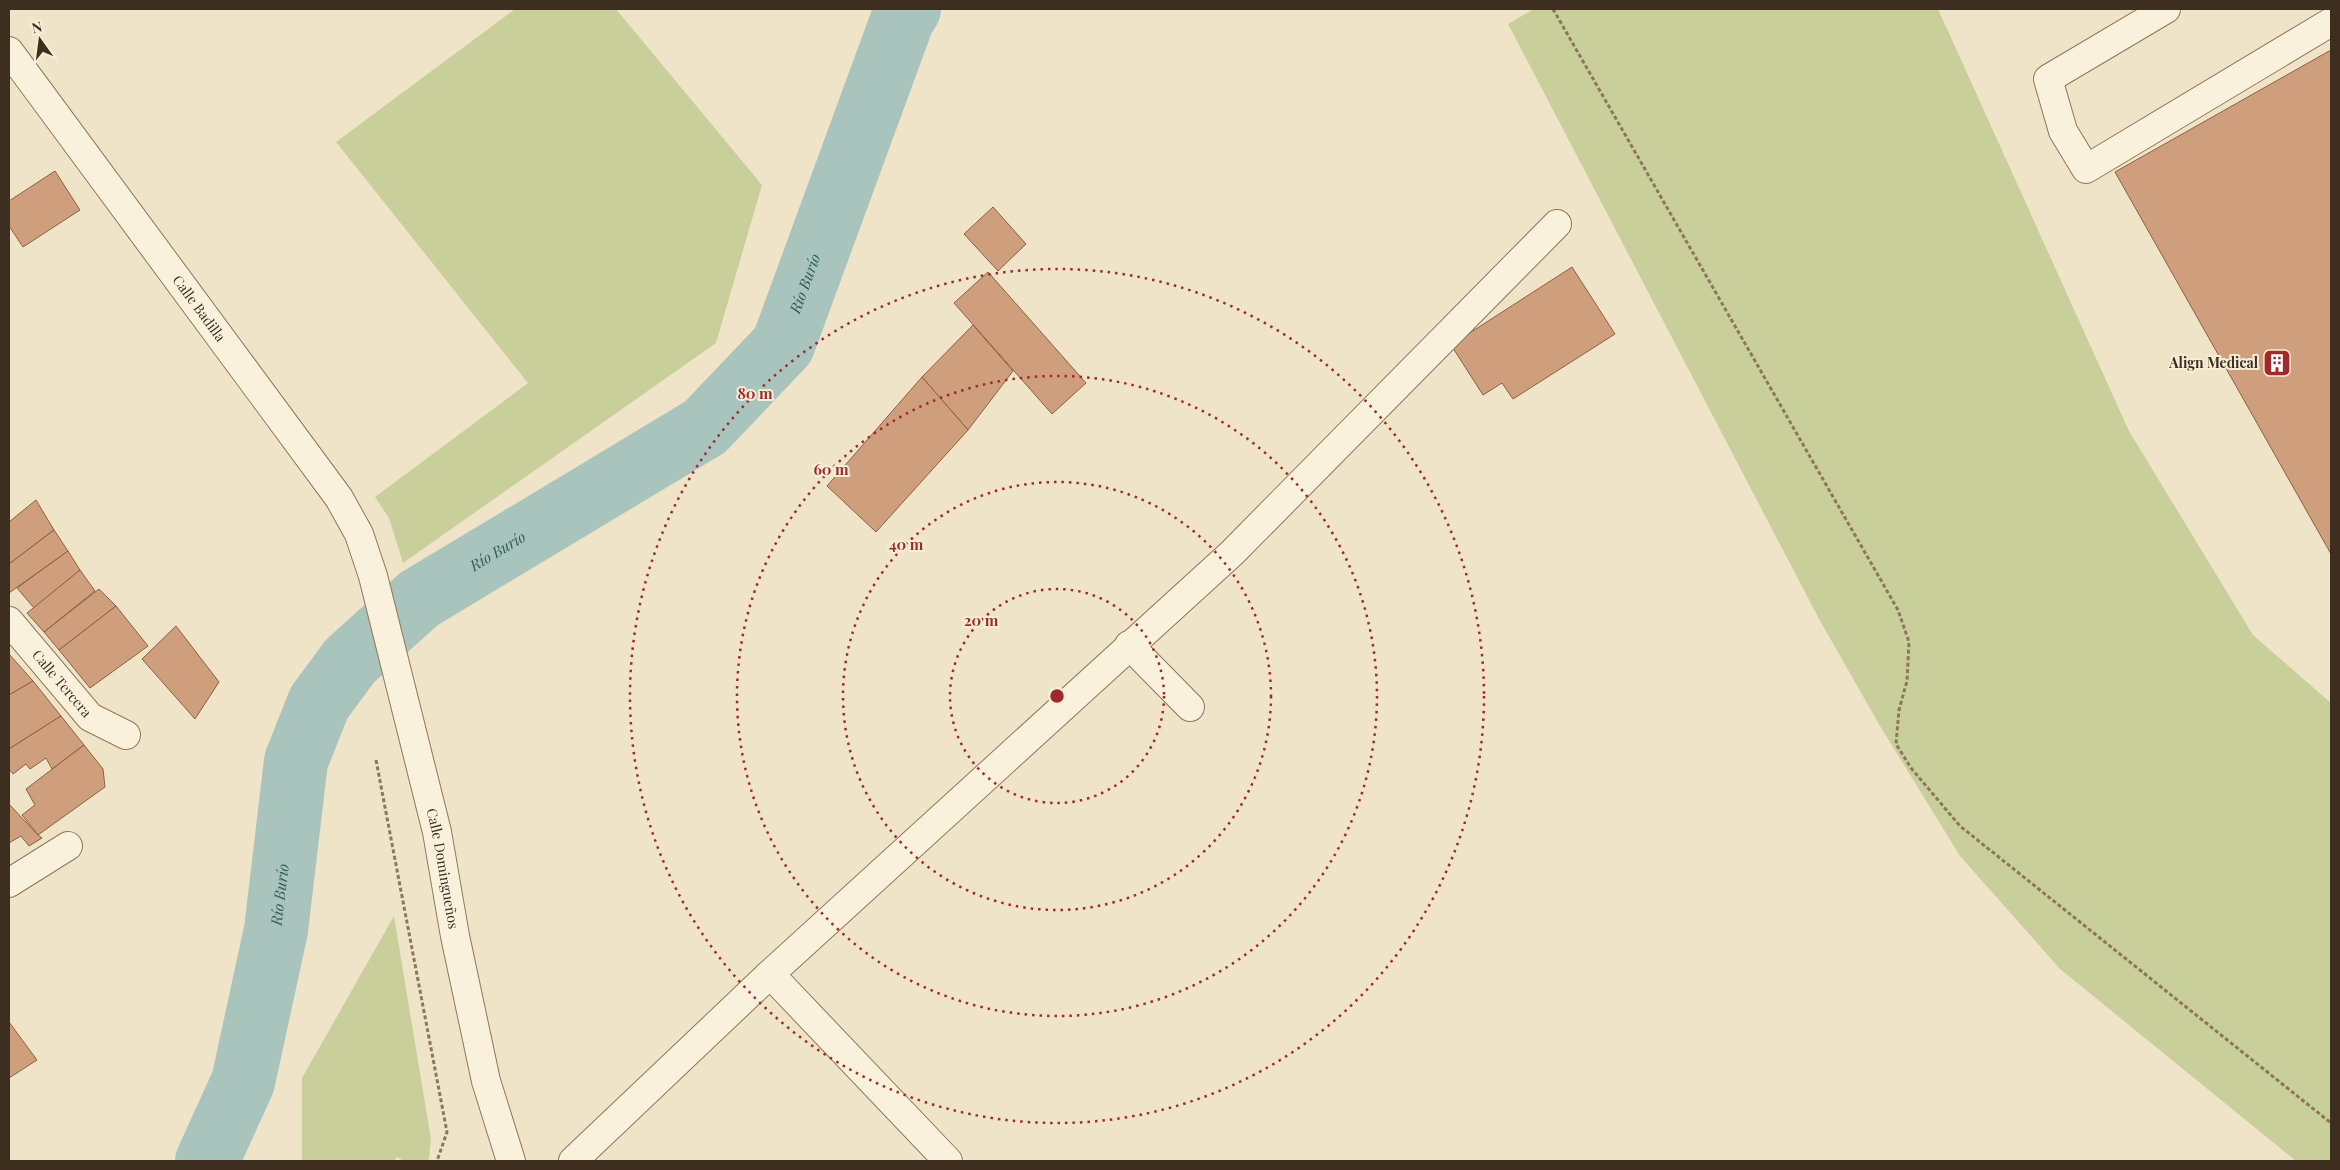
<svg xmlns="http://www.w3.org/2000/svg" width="2340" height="1170" font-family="'Playfair Display',serif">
<rect width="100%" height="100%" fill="#f0e4c8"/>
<!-- green -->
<g fill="#c9cf9b">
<path d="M515,9h101l146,176 -46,158 -313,220 -14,-45 -14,-21 153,-114 -192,-241z"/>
<path d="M1534,9h404l191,422 124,204 78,68v458h-35l-236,-192 -100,-113 -80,-130 -61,-107 -311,-595z"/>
<path d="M394,916l37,223 -2,20 -3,2h-23l-5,-4 -5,4h-91v-83z"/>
</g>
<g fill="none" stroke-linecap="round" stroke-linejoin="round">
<!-- river -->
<path stroke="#a9c4bc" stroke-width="64" id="s1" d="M207,1161l36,-79 33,-152 20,-169 23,-58 31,-42 69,-62 286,-172 78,-82 120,-327 6,-9"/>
</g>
<!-- building -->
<g fill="#cf9f7d" stroke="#8d5f41">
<path d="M2331,50v504l-216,-382z"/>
<path d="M55,171l25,39 -57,37 -14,-21v-25z"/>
<path d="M993,207l33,37 -28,27 -34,-37z"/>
<path d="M1572,267l43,67 -102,65 -11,-16 -19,12 -32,-50z"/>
<path d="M988,272l98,111 -34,31 -98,-111z"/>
<path d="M973,325l40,46 -45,59 -46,-53z"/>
<path d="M922,377l46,53 -92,102 -49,-46z"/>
<path d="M36,500l18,30 -45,34v-42z"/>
<path d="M54,530l14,21 -59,42v-29z"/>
<path d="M68,551l12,19 -46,38 -17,-20z"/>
<path d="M80,570l15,21 -51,41 -17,-19z"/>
<path d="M99,589l17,17 -57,44 -15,-18z"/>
<path d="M116,606l32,40 -58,42 -31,-38z"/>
<path d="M176,626l43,56 -24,37 -53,-60z"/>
<path d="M9,654l24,27 -24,14z"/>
<path d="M33,681l28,35 -52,33v-54z"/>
<path d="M61,716l23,29 -32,24 -6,-11 -16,11 -4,-5 -13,10 -4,-5v-20z"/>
<path d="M84,745l19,24 2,18 -67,48 -16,-20 13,-10 -9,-16z"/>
<path d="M9,804l29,31 4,3 -13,8 -8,-10 -12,7z"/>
<path d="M9,1022l28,38 -28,18z"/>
</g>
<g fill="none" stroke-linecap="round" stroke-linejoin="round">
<defs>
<g id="minor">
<path d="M2166,9l-118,70 15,52 23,38 245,-147"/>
<path id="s2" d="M9,51l330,447 20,36 14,42 64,256 18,104 31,145 25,80"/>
<path id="s3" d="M9,621l81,96 36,18"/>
<path d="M1129,645l61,62"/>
<path d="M9,883l59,-37"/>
<path d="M770,974l178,187"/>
<path d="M573,1161l197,-187 462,-421 325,-329"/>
</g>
</defs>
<!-- minor casing -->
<use href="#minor" stroke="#8d765c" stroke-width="30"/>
<!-- path -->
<g stroke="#8d765c" stroke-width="3" stroke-dasharray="4 2.5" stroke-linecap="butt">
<path d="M1553,9l345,601 11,32 -2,39 -8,29 -3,34 15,24 49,58 371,297"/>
<path d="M376,760l71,372 -10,29"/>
</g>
<!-- minor -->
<use href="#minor" stroke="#faf1dc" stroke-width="28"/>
</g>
<!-- distance rings -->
<g fill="none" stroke="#9e2a2b" stroke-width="2.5" stroke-dasharray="2.5 5">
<circle cx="1057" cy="696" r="107"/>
<circle cx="1057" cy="696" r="214"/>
<circle cx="1057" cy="696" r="320"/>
<circle cx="1057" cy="696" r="427"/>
</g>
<!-- icons -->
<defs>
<symbol id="building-square" viewBox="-11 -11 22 22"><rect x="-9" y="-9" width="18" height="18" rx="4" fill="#9e2a2b" stroke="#f7eed8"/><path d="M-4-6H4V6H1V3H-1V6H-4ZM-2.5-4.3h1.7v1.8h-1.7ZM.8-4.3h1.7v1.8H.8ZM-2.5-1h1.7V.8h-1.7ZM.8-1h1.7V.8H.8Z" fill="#fff"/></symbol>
</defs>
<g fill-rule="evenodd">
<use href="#building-square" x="2261" y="347" width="32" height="32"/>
</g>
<g text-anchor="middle" stroke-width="4" stroke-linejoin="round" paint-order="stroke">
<!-- street labels -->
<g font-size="14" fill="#3d2e20" stroke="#f7eed8">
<text dy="5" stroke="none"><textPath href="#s2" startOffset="320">Calle Badilla</textPath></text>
<text dy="5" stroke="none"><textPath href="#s3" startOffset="82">Calle Tercera</textPath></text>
<text dy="5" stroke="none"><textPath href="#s2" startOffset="942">Calle Domingueños</textPath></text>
</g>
<!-- poi labels -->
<g font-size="14" font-weight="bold" fill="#3d2e20" stroke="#f7eed8" text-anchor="end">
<text x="2258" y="368">Align Medical</text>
</g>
<!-- water labels -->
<g font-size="15" font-style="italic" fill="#2f5d5a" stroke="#f7eed8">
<text dy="5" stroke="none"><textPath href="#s1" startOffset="1132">Río Burío</textPath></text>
<text dy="5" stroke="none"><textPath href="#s1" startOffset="712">Río Burío</textPath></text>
<text dy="5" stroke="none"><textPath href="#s1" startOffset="278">Río Burío</textPath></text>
</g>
</g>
<circle cx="1057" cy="696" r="8" fill="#9e2a2b" stroke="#f7eed8" stroke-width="2.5"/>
<g font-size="15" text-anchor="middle" font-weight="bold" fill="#9e2a2b" stroke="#f7eed8" stroke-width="4" stroke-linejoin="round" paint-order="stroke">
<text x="755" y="399">80 m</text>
<text x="831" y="475">60 m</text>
<text x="906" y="550">40 m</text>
<text x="981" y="626">20 m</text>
</g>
<!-- border -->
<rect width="2340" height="1170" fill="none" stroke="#3d2e20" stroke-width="20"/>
<!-- north arrow -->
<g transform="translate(40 40) rotate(346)" stroke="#f7eed8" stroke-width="4" paint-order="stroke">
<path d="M0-4L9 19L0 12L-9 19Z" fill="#3d2e20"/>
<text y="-8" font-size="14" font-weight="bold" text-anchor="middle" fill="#3d2e20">N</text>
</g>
</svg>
